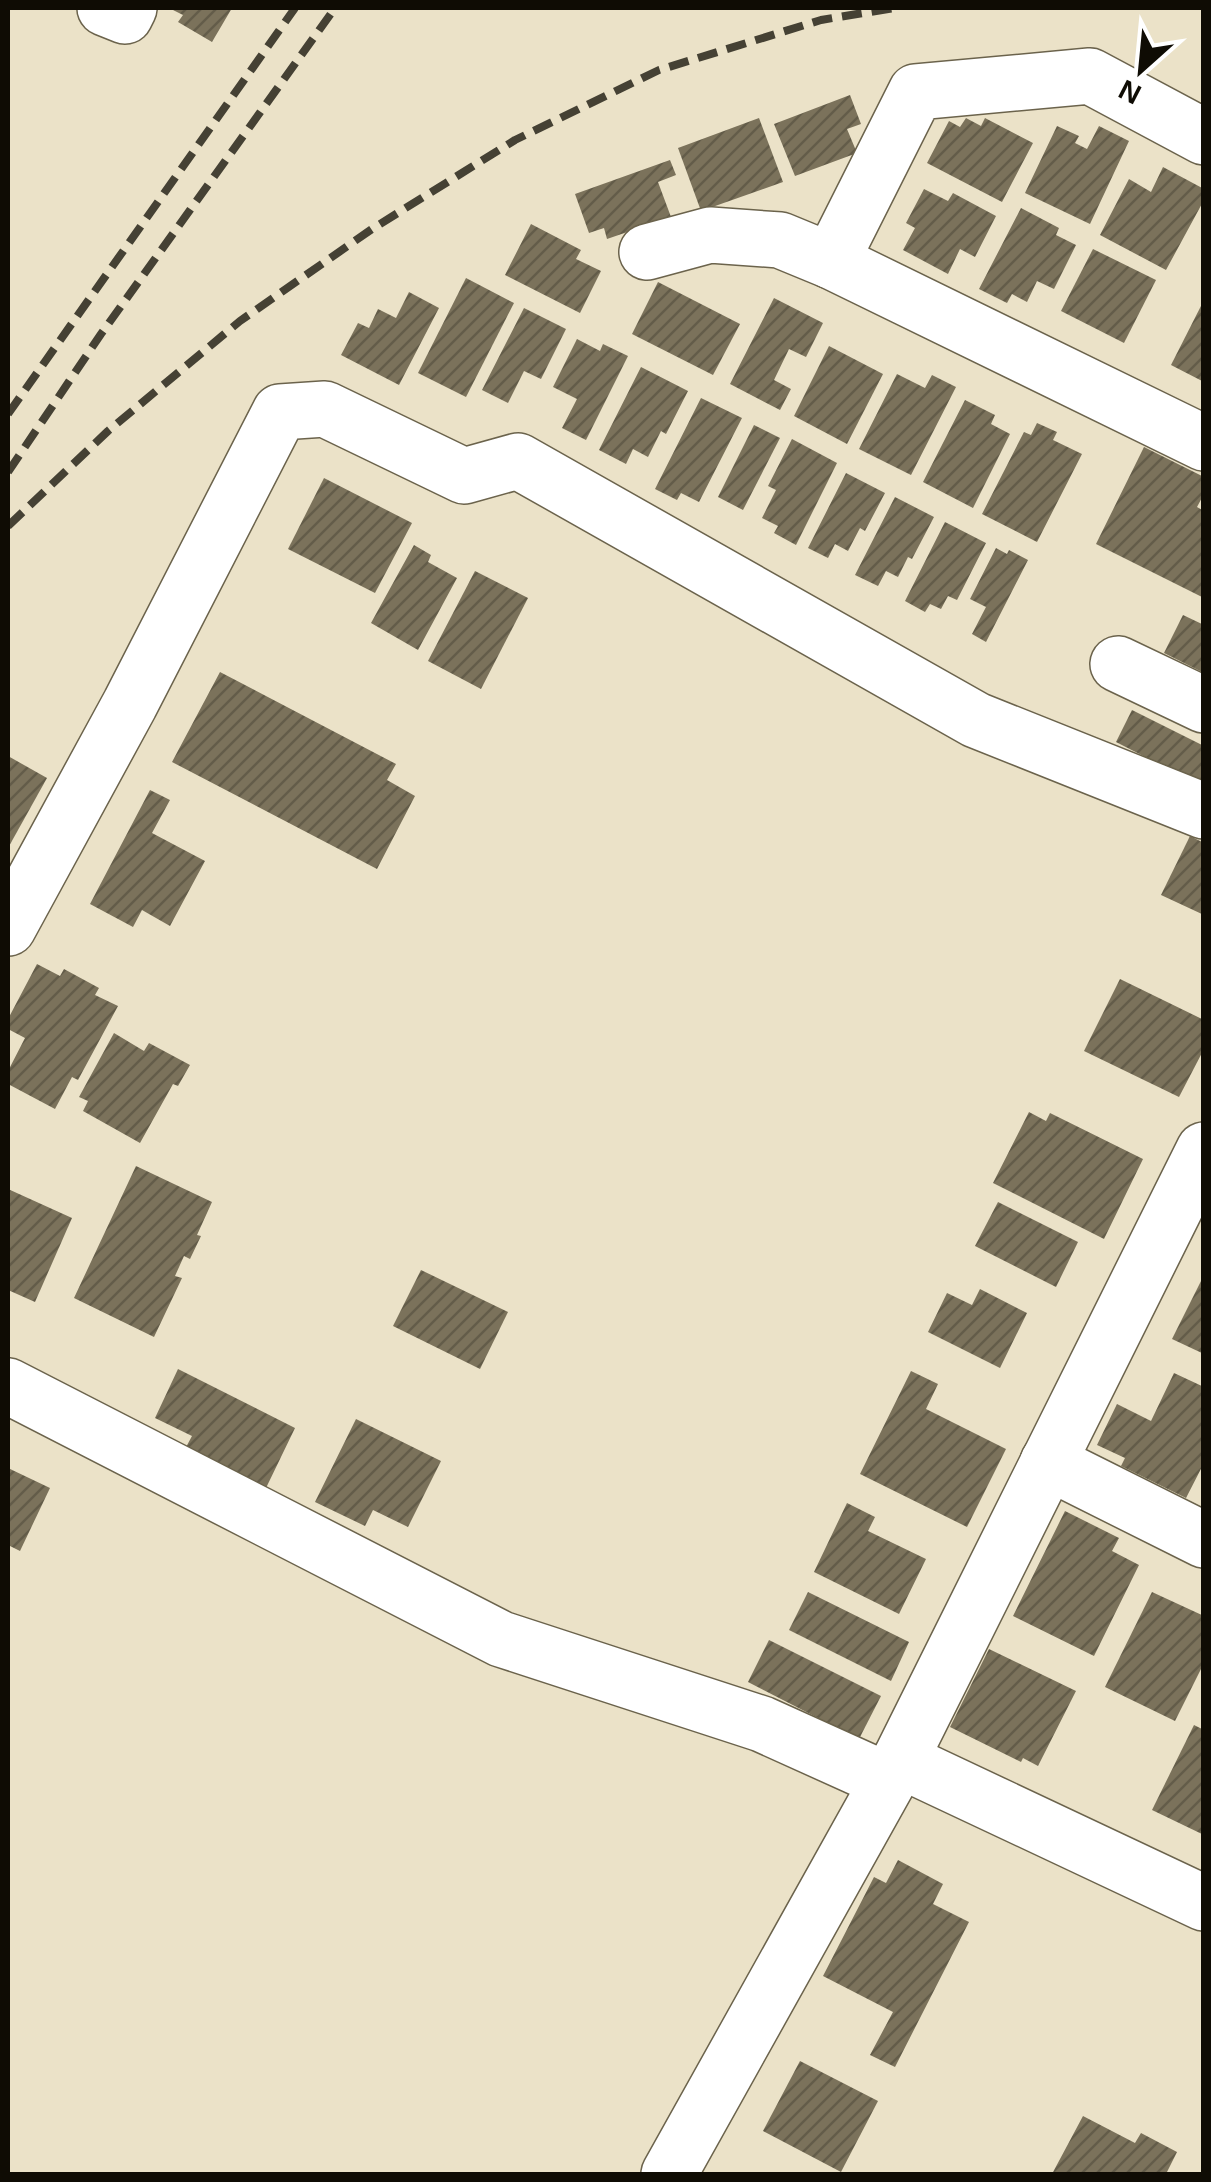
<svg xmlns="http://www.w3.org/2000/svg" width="1211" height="2182" font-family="Arial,sans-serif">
<defs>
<pattern id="building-hatch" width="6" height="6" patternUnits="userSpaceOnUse" patternTransform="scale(2.5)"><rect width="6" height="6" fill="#7b725b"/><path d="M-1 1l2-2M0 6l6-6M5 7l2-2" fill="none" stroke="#635c49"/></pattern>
</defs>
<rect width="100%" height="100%" fill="#ebe2c8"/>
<!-- building -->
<g fill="url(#building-hatch)">
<path d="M175,8h57l-20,34 -34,-20 5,-7 -10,-5z"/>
<path d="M850,95l11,29 -14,5 10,24 -62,23 -21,-52z"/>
<path d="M759,118l24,64 -82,29 -23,-63z"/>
<path d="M966,118l15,8 4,-8 48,25 -31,59 -75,-39 22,-42 11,6z"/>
<path d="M1057,126l22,10 -4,7 12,6 12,-23 30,15 -39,83 -65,-31z"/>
<path d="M670,160l6,15 -18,7 13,35 -64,22 -3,-11 -15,5 -14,-39z"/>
<path d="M1163,167l41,22v11l-38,70 -66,-35 29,-56 22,13z"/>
<path d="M924,189l24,12 5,-8 43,23 -21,41 -15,-8 -12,25 -45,-24 12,-22 -9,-5z"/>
<path d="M1021,208l38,20 -3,7 20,10 -22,44 -17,-8 -10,21 -15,-8 -5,9 -28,-14z"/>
<path d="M531,224l50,26 -5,9 25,12 -21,42 -75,-38z"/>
<path d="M1093,249l63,31 -32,63 -63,-32z"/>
<path d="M466,278l48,25 -48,94 -48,-24z"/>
<path d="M658,282l82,42 -27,51 -81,-41z"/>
<path d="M409,292l30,16 -40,77 -58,-30 17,-32 11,5 9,-19 18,9z"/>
<path d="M774,298l49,25 -17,34 -17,-8 -15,31 17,9 -11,21 -50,-26z"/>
<path d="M1204,300v82l-33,-17z"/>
<path d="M524,308l42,21 -25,50 -17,-8 -16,32 -26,-13z"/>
<path d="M577,339l23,12 3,-7 25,12 -42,84 -24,-12 15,-29 -24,-12z"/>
<path d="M829,346l54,28 -36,70 -53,-28z"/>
<path d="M641,367l47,24 -22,43 -5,-3 -13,26 -15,-8 -7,15 -27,-14z"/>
<path d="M897,374l28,14 7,-13 24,12 -45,88 -52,-26z"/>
<path d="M701,398l41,20 -43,84 -18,-9 -4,7 -22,-11z"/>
<path d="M965,400l30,15 -4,9 19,10 -37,74 -50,-26z"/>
<path d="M1037,423l20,9 -4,8 29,14 -45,88 -55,-28 42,-82 7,3z"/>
<path d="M754,425l26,13 -37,72 -25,-13z"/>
<path d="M792,439l45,24 -41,82 -22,-12 4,-7 -16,-8 14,-28 -8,-4z"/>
<path d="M1144,447l60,30v17l-7,13 7,4v87l-108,-54z"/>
<path d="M846,473l39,20 -20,38 -5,-3 -12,23 -13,-7 -7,14 -20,-10z"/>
<path d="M324,478l88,45 -37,70 -87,-44z"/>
<path d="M895,497l39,20 -22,42 -4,-2 -10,20 -12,-6 -8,15 -23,-11z"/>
<path d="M945,522l41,21 -29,57 -9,-4 -7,13 -11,-5 -5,8 -20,-11z"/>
<path d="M414,545l17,10 -3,7 29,16 -39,72 -47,-27z"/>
<path d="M996,548l11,6 2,-4 19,10 -42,82 -14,-8 14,-27 -16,-8z"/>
<path d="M475,571l53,27 -47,91 -53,-28z"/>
<path d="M1183,615l21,10v48l-40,-20z"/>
<path d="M220,672l176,92 -9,16 28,16 -38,73 -205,-107z"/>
<path d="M1132,710l72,36v32l-4,7 -84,-43z"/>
<path d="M8,756l39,22 -39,70z"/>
<path d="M150,790l20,10 -18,33 53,28 -35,65 -28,-16 -9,17 -43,-23z"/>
<path d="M1190,836l14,7v72l-43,-20z"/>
<path d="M37,964l23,12 4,-7 35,19 -4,7 23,11 -40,74 -6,-3 -17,32 -47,-25v-13l17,-33 -17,-9v-10z"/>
<path d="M1120,979l84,41v29l-25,48 -95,-46z"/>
<path d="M114,1033l30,18 5,-8 41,22 -12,21 -5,-2 -33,59 -57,-32 5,-10 -9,-4z"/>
<path d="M1029,1112l17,9 4,-8 93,46 -39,80 -111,-56z"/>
<path d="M136,1166l76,36 -15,33 4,1 -11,23 -6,-3 -9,20 7,2 -28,59 -80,-39z"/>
<path d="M8,1189l64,29 -37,84 -27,-12z"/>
<path d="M998,1202l80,40 -22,45 -81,-41z"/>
<path d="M421,1270l87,42 -28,57 -87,-43z"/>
<path d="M1204,1275v79l-32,-15z"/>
<path d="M980,1289l47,24 -27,55 -72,-36 19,-39 25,12z"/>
<path d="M178,1369l117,59 -29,60 -81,-39 7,-13 -37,-18z"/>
<path d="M911,1371l27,13 -12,25 80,40 -39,78 -107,-53z"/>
<path d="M1174,1373l30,14v76l-18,35 -65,-32 4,-8 -28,-13 20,-41 34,17z"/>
<path d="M356,1419l85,42 -33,66 -35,-17 -8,16 -50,-24z"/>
<path d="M8,1468l42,20 -30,63 -12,-6z"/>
<path d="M847,1503l28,14 -7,14 58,28 -27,55 -85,-42z"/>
<path d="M1065,1511l54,27 -7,13 27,14 -45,91 -81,-40z"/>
<path d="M808,1592l101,50 -18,39 -102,-51z"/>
<path d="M1152,1592l52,24v47l-29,58 -70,-34z"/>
<path d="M769,1640l112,56 -22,43 -111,-57z"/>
<path d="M989,1649l87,42 -38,75 -15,-8 -2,4 -71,-35z"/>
<path d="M1194,1725l10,5v105l-52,-25z"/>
<path d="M898,1860l45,24 -10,20 36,18 -74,145 -25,-12 23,-43 -70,-36 51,-99 12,6z"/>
<path d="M800,2061l78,40 -37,71 -78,-41z"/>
<path d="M1083,2116l52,27 6,-10 36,19 -11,22h-114z"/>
</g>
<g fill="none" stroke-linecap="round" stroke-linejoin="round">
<defs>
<g id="minor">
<path d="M105,8l20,8 4,-8"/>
<path d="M1204,137l-114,-61 -174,16 -85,169 373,182"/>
<path d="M647,252l63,-17 70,5 51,21"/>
<path d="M1118,664l86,41"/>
<path d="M8,928l122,-224 150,-292 45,-3 139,67 54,-15 458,259 228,91"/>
<path d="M8,1386l493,253 261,85 124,56"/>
<path d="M1048,1462l156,78"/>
<path d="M900,1760l304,143"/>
<path d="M669,2174l231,-414 304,-610"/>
</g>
</defs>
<!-- minor casing -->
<use href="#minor" stroke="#6b634c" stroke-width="58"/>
<!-- minor -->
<use href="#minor" stroke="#fff" stroke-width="55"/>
<!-- rail -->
<g stroke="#454134" stroke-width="8" stroke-dasharray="20 10" stroke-linecap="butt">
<path d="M8,414l287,-406"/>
<path d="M8,472l93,-138 234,-326"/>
<path d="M8,526l100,-95 132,-110 132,-92 143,-89 144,-70 162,-50 73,-12"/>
</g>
</g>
<!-- border -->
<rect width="1211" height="2182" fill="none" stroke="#0f0c04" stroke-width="20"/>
<!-- north arrow -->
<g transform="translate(1141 70) rotate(207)" stroke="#ffffff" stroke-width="8" paint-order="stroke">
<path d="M0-8L18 38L0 25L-18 38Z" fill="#0f0c04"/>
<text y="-15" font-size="28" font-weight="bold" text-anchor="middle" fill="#0f0c04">N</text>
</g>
</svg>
